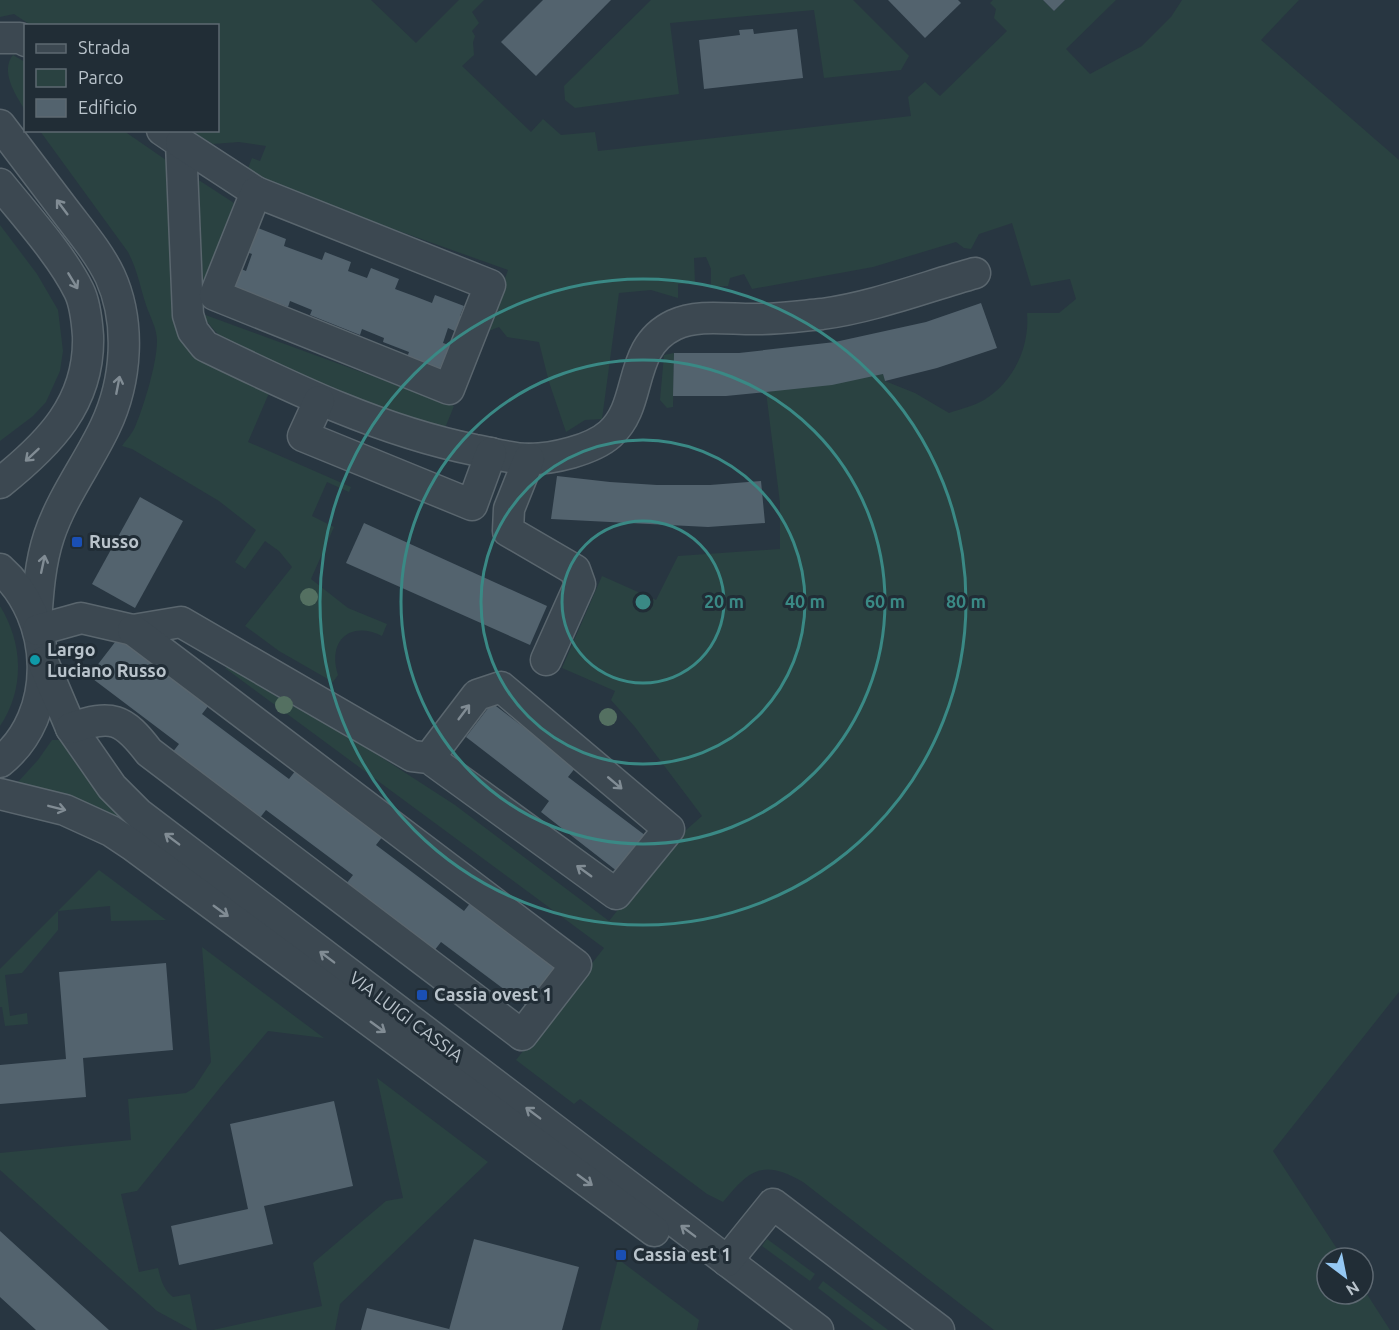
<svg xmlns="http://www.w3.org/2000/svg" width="1399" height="1330" font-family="Ubuntu,sans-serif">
<rect width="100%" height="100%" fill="#283641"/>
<!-- green -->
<g fill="#2a4241">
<path d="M0,0h371l45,43 43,-43h25l-12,12 7,11 -7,8 3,5 -2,6 1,13 -12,11 69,66 12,-13 18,16 34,-3 3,19 313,-35 -3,-19 17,-15 15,14 67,-65 -13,-13 2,-9 -6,-6 3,-3h50l11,11 11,-11h51l-50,49 24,25 52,-28 29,-29 11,-17h117l-38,40 138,120v832l-126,159 70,107h-16v36h36v-6l27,42h-396l-191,-148c-40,-23 -53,-13 -80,20l-16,-8 -127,-95 -6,5 -58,-44 88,-112 -379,-280 5,-2 137,82 88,57 154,116 61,-77 32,-28 -67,-89 -24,-27 4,-9 -53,-23 40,-92 54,24 22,-44 102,-7v-46l-14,-111 117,-18 2,7 30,12 34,20c11,-4 25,-7 35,-13 30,-18 46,-54 43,-87h32l17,-14 -6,-20 -39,7 -19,-63 -33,11 -8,15 -7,-1 -8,-6 -83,25 -121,22 -8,-15 -14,4 -2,8 -17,1v-18l-5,-12 -12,1 1,25 -17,1v14l-27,-8 -32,3 -17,126 -17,1 -19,12 -17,-50 -10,-40 -32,-5 -8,-10 -13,5 22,-62 -263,-94 7,-18 8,3 6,-15 -27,-4 -26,2 -21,-13 26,-1v-104h-186l-18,-12 -14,3z"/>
<path d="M651,0h202l56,56 -8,14 -77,8 -10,-68 -144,13 9,71 -104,14 -10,-8 -1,-14z"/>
<path d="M13,55l12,7v48c-10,-16 -25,-39 -12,-55z"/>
<path d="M40,131h84l42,29 4,10 4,142 8,30 16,16 71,35 -21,49 103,45 -2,5 -22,-10 -15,34 22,11 -23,52 37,29 39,16 -5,12c-32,-16 -55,5 -44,39l-5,7 -54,-31 -34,-25 47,-59 -13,-16 -14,-10 -20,28 -10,-7 21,-32 -37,-29 -87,-52 -10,-3c4,-6 10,-12 13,-19 9,-21 22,-64 22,-86 0,-13 -7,-24 -11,-36 -6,-19 -9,-36 -18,-53z"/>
<path d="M194,177l40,26 -28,75 -9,9z"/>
<path d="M0,225l37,49 21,36 5,41 -3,20 -14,31 -13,14 -33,25z"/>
<path d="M200,313l254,93 -9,22 -110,-36 -111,-52 -10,-10z"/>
<path d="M674,353l-1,54 -6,1 -7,-8 4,-45z"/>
<path d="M0,606c23,37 25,83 0,120z"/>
<path d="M52,740h9l28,41 30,36 -44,-18 -50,-9 -7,-8 20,-22z"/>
<path d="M99,870l67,50 -55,1 -1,-15 -52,5v19l-36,43 -17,2 5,41 17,-3 1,11 -23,2 -3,-19h-2v-38z"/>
<path d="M202,947l122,91 -56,-7 -45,53 -86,107 -16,3 18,78 19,-4c3,12 5,21 15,29l17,-3 7,36h-5l-35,-19 -157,-141v-17l131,-13 -3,-41 58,-6 8,-5 17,-26z"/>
<path d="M377,1078l111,84 -148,142 -5,26h-122l109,-24 -9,-43 73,-62 17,-3z"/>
<path d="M767,1239l48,35 -5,7 -48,-35z"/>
<path d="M618,1259l81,61 -2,10h-97z"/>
<path d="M823,1281l65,49h-14l-56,-42z"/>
</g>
<!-- building -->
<g fill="#53636e">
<path d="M543,0h68l-75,76 -35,-34z"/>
<path d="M888,0h70l3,3 -36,35z"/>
<path d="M1043,0h22l-11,11z"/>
<path d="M753,29l1,5 43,-5 6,49 -99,11 -5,-49 41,-5 -1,-5z"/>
<path d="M258,228l28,11 -2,7 38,14 3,-8 26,10 -3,9 19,7 4,-10 28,11 -4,10 19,7 18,7 3,-8 29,11 -4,10 5,2 -6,15 -11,-5 -5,15 12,4 -6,16 -6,-2 -5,11 -32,-12 3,-8 -26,-10 1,-4 -22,-9 -2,6 -50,-20 2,-5 -22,-9 -2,6 -24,-9 -3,8 -31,-12 4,-28 12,5 6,-17 -11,-4z"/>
<path d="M981,303l16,45 -60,20 -52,13 -2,-7 -51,11 -66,7 -40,4h-53l1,-43h65l96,-11 91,-20z"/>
<path d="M557,476l53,6 47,3h53l51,-4 4,42 -57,4 -157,-8z"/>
<path d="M140,497l43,24 -48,87 -43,-24z"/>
<path d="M364,523l183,83 -17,39 -184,-82z"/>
<path d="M119,637l90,68 -7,9 44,33 43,32 7,-9 87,66 -7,9 88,66 7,-9 88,67 -30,39 -88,-66 -7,9 -88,-67 7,-9 -87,-65 -7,9 -87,-66 7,-9 -90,-68z"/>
<path d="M492,703l84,64 -8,10 82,62 -28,36 -81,-63 8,-11 -83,-64z"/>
<path d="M166,963l7,87 -90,8 3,39 -86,7v-39l66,-6 -7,-87z"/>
<path d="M334,1101l19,85 -89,20 9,38 -94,21 -8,-39 77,-17 -18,-85z"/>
<path d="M0,1231l23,21 86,78h-73l-36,-33z"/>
<path d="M474,1239l105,28 -17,63h-113z"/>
<path d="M367,1308l82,21v1h-88z"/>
</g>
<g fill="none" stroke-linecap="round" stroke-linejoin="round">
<defs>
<g id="minor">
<path d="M0,38h20l6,3"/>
<path d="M0,125c22,29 44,58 66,87 16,21 33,41 44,64 21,46 17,105 -5,151 -17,36 -43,70 -56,109 -9,27 -11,57 -13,86"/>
<path d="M162,130l19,13 7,172 5,16 12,15c87,42 175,85 270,104 17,3 36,9 54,9 24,0 63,-9 81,-25 34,-30 16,-86 64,-109 25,-12 58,-5 85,-6 21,0 42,-3 63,-5 52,-7 103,-27 153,-41"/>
<path d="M181,143l75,49"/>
<path d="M0,184c25,31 62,72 79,107 6,12 8,31 9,45 2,67 -39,108 -88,147"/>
<path d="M256,192l234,93 -41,104 -234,-94z"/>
<path d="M319,401l-16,35 169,69 19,-52"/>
<path d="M529,459l-20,50 -1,22 67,39 5,14 -34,76"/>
<path d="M0,569c55,48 59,146 0,193"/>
<path d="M38,630l43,-12 52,12 48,-8 231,134 17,2 187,136 53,-65 -168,-142 -24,8 -48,63"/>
<path d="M43,662l28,66 41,59 27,27 679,516"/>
<path d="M71,728c41,-14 52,-10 78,24l373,283 54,-70 -443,-335"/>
<path d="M0,794l65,16 46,21 21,14 522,386"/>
<path d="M727,1261l46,-57 166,126"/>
</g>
</defs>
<!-- minor casing -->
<use href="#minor" stroke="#5a666e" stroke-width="33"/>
<!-- minor -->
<use href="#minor" stroke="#3c4851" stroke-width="30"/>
</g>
<!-- trees -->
<g fill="#547061">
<circle cx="309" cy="597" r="9"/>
<circle cx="284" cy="705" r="9"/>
<circle cx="608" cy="717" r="9"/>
</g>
<!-- one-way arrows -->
<defs><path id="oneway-shaft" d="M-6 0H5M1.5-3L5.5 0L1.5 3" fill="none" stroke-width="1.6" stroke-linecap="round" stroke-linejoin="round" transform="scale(1.5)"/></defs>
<g stroke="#818c94">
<use href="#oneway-shaft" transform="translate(62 207) rotate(-127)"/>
<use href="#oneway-shaft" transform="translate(73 281) rotate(59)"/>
<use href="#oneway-shaft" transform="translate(118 385) rotate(-79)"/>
<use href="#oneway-shaft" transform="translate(32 455) rotate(137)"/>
<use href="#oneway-shaft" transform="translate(43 564) rotate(-78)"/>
<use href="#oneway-shaft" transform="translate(464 712) rotate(-53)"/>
<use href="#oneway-shaft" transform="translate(615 783) rotate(40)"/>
<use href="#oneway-shaft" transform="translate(57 808) rotate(14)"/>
<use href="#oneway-shaft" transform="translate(172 839) rotate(-143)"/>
<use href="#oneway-shaft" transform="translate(584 871) rotate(-144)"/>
<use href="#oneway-shaft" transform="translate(221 911) rotate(36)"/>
<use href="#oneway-shaft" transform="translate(327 957) rotate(-143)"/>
<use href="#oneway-shaft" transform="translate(378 1027) rotate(36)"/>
<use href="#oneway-shaft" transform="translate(533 1113) rotate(-143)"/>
<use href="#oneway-shaft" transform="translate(585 1180) rotate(36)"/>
<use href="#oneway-shaft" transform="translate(688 1231) rotate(-143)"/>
</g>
<!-- distance rings -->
<g fill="none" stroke="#3a8985" stroke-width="3">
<circle cx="643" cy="602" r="81"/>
<circle cx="643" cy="602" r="162"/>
<circle cx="643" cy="602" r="242"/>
<circle cx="643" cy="602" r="323"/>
</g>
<!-- markers -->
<g fill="#1a4fb4" stroke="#212d36" stroke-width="2">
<rect x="71" y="536" width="12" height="12" rx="3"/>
<rect x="416" y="989" width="12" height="12" rx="3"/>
<rect x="615" y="1249" width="12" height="12" rx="3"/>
</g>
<circle fill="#0f9aa8" stroke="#212d36" stroke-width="2" cx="35" cy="660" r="6"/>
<g text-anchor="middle" stroke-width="6" stroke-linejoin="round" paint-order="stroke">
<!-- poi labels -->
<g font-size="18" font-weight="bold" fill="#b9c3cb" stroke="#212d36" text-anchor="start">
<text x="89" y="548">Russo</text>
<text x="47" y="656">Largo<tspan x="47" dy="21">Luciano Russo</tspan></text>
<text x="434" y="1001">Cassia ovest 1</text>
<text x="633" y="1261">Cassia est 1</text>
</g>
<!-- street labels -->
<g font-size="18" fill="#b9c3cb" stroke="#212d36">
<text transform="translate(406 1017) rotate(37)" y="6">VIA LUIGI CASSIA</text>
</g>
</g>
<circle cx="643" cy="602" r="9" fill="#3a8985" stroke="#212d36" stroke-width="3"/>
<g font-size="18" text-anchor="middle" font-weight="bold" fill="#3a8985" stroke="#212d36" stroke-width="6" stroke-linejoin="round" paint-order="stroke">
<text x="724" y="608">20 m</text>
<text x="805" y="608">40 m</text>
<text x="885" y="608">60 m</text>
<text x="966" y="608">80 m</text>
</g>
<!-- legend -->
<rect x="24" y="24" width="195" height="108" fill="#212d36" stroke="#5e6972" stroke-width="1.5"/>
<rect x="36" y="44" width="30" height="9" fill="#3c4851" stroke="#5e6972" stroke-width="1.5"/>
<text x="78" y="54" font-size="18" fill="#b9c3cb">Strada</text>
<rect x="36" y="69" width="30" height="18" fill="#2a4241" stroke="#5e6972" stroke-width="1.5"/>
<text x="78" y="84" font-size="18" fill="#b9c3cb">Parco</text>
<rect x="36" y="99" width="30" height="18" fill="#53636e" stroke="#5e6972" stroke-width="1.5"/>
<text x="78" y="114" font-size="18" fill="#b9c3cb">Edificio</text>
<!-- north arrow -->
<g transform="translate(1345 1276) rotate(148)"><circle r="28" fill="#212d36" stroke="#5e6972" stroke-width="1.5"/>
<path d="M0-4.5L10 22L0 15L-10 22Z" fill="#95c8f3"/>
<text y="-9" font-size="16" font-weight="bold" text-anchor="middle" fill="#b9c3cb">N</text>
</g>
</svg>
